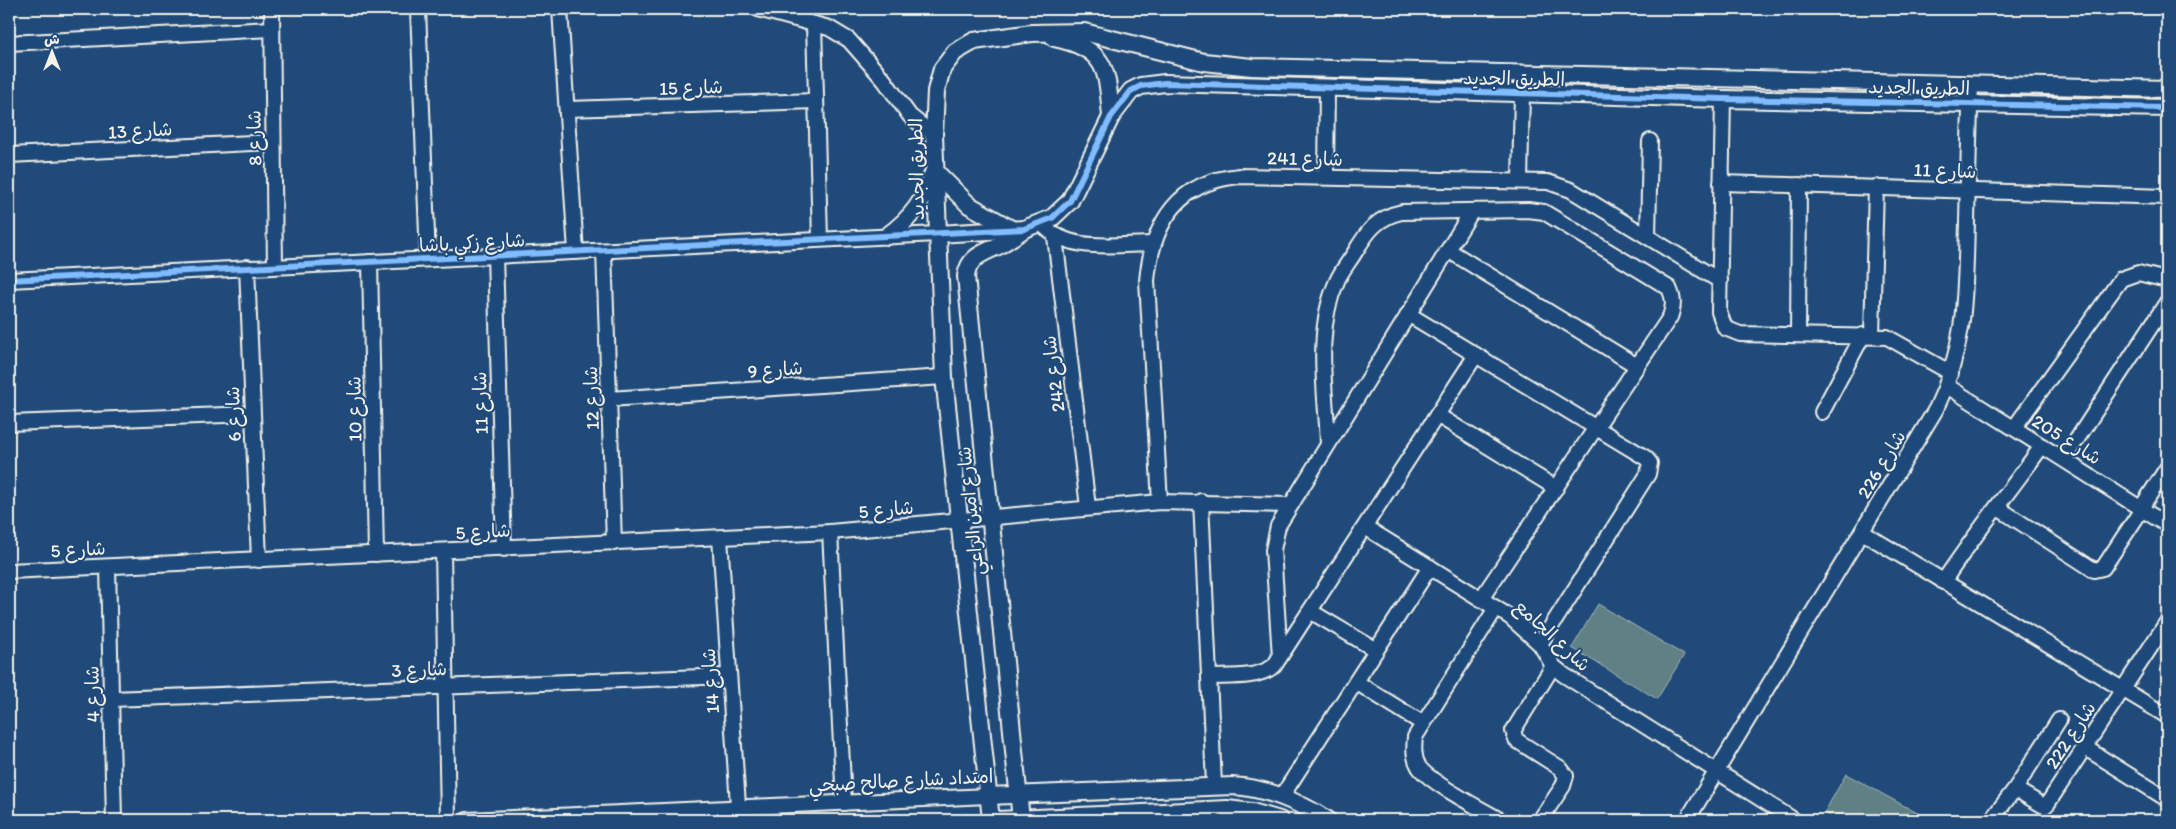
<svg xmlns="http://www.w3.org/2000/svg" width="2176" height="829" font-family="Itim,'Playpen Sans Arabic',sans-serif">
<rect width="100%" height="100%" fill="#1f4a7a"/>
<filter id="ink" filterUnits="userSpaceOnUse"><feTurbulence type="fractalNoise" baseFrequency=".02" numOctaves="2"/><feDisplacementMap in="SourceGraphic" scale="10" xChannelSelector="R" yChannelSelector="G"/><feConvolveMatrix kernelMatrix="1 2 1 2 8 2 1 2 1" color-interpolation-filters="sRGB"/></filter>
<g filter="url(#ink)">
<!-- green -->
<g fill="#5f8084" stroke="#aab8b6">
<path d="M1598,604l86,51 -27,44 -85,-51z"/>
<path d="M1846,774l75,41 -3,5h-82l-12,-7z"/>
</g>
<g fill="none" stroke-linecap="round" stroke-linejoin="round">
<defs>
<g id="minor">
<path d="M272,9l3,257"/>
<path d="M418,9l10,250"/>
<path d="M560,9l16,243"/>
<path d="M758,9l71,19 20,12 35,40 26,36 24,19"/>
<path d="M814,24l6,215"/>
<path d="M9,43l263,-14"/>
<path d="M1723,99l-4,213 6,16 15,6 147,3 64,36"/>
<path d="M567,109l249,-8"/>
<path d="M9,155l264,-13"/>
<path d="M1326,177l1,-89"/>
<path d="M1520,181l2,-88"/>
<path d="M1721,183l446,14"/>
<path d="M1041,223c27,31 75,21 112,21"/>
<path d="M1055,237l33,270"/>
<path d="M1648,237l2,-96"/>
<path d="M1448,250l189,116"/>
<path d="M604,251l10,292"/>
<path d="M495,256l9,293"/>
<path d="M370,262l6,292"/>
<path d="M247,267l12,293"/>
<path d="M9,280l928,-46"/>
<path d="M1408,314l238,144 4,5 -2,11 -108,170"/>
<path d="M1798,335l1,-150"/>
<path d="M1872,335l4,-148"/>
<path d="M1947,386l220,139"/>
<path d="M609,399l335,-22"/>
<path d="M1822,412l41,-77"/>
<path d="M1437,415l119,73"/>
<path d="M9,423l243,-9"/>
<path d="M2014,428l107,-149 17,-6 29,7"/>
<path d="M1328,444c-2,-52 -14,-113 9,-163 4,-10 12,-19 18,-29 12,-20 22,-35 47,-40l126,-2 16,2 125,76c5,11 5,18 1,29l-189,282"/>
<path d="M2064,459l103,-157"/>
<path d="M1201,501l13,284"/>
<path d="M1160,502l-13,-221c5,-58 31,-100 93,-105l308,6 23,8 149,91"/>
<path d="M1998,508l96,62 9,-2 39,-59"/>
<path d="M2141,508l26,-40"/>
<path d="M1365,527l145,90 30,27 13,22 11,9 230,145"/>
<path d="M830,532l14,271"/>
<path d="M1862,532l305,184"/>
<path d="M720,538l19,282"/>
<path d="M443,551l5,269"/>
<path d="M108,567l6,253"/>
<path d="M9,571l821,-39 330,-30 131,3"/>
<path d="M1943,582c31,-47 66,-90 99,-136"/>
<path d="M1496,608l-81,129c-1,10 -2,20 4,30 11,16 62,42 81,53"/>
<path d="M1310,611l66,39"/>
<path d="M1280,657l-7,-107 5,-24 194,-315"/>
<path d="M1209,677c22,-1 47,2 65,-11l202,-311"/>
<path d="M1356,682l66,41"/>
<path d="M111,699l618,-23"/>
<path d="M2084,747l83,52"/>
<path d="M2015,789l44,-69"/>
<path d="M1282,796l148,-229"/>
<path d="M467,820l521,-24"/>
<path d="M1540,820l23,-34 3,-10 -6,-8 -44,-28 -3,-9 40,-65"/>
<path d="M1687,820l249,-411c31,-65 29,-117 31,-187 1,-46 2,-92 4,-137"/>
<path d="M1991,820l24,-31 27,16 3,1 3,-3 119,-181"/>
</g>
<g id="tertiary">
<path d="M1054,38c53,11 53,31 57,79"/>
<path d="M937,234l87,-5 28,-11 18,-17 41,-84 20,-26 10,-5 24,-3 558,16 444,9"/>
<path d="M887,236c25,-18 38,-36 47,-66l35,35 44,25"/>
<path d="M988,796l244,-10c36,2 66,16 96,34"/>
<path d="M991,820l-47,-443 -10,-242 2,-44 6,-22 13,-17 19,-11 58,-8 52,-1 120,30 48,5 915,22"/>
<path d="M997,820l230,-11 25,3 28,8"/>
<path d="M1021,820l-55,-544c3,-20 18,-23 34,-31 8,-5 16,-10 24,-16"/>
</g>
</defs>
<!-- minor casing -->
<use href="#minor" stroke="#f4f1e8" stroke-width="18"/>
<!-- tertiary casing -->
<use href="#tertiary" stroke="#f4f1e8" stroke-width="20"/>
<!-- minor -->
<use href="#minor" stroke="#1f4a7a" stroke-width="14"/>
<!-- tertiary -->
<use href="#tertiary" stroke="#1f4a7a" stroke-width="16"/>
<defs>
<path id="cycleway" d="M9,280l1015,-51 28,-11 18,-17 41,-84 20,-26 10,-5 24,-3 558,16 444,9"/>
</defs>
<!-- cycleway casing -->
<use href="#cycleway" stroke="#1f4a7a" stroke-width="9"/>
<!-- cycleway -->
<use href="#cycleway" stroke="#80bcff" stroke-width="6"/>
</g>
</g>
<g text-anchor="middle" stroke-width="4" stroke-linejoin="round" paint-order="stroke">
<!-- street labels -->
<g font-size="19" fill="#f4f1e8" stroke="#1f4a7a">
<text transform="translate(1514 78) rotate(1)" y="7">الطريق الجديد</text>
<text transform="translate(691 87) rotate(-2)" y="7">شارع 15</text>
<text transform="translate(1919 87) rotate(1)" y="7">الطريق الجديد</text>
<text transform="translate(140 130) rotate(-3)" y="7">شارع 13</text>
<text transform="translate(254 138) rotate(-91)" y="7">شارع 8</text>
<text transform="translate(1305 158) rotate(1)" y="7">شارع 241</text>
<text transform="translate(916 169) rotate(-91)" y="7">الطريق الجديد</text>
<text transform="translate(1945 170) rotate(2)" y="7">شارع 11</text>
<text transform="translate(472 242) rotate(-3)" y="7">شارع زكي باشا</text>
<text transform="translate(775 369) rotate(-4)" y="7">شارع 9</text>
<text transform="translate(1053 374) rotate(-97)" y="7">شارع 242</text>
<text transform="translate(591 398) rotate(-92)" y="7">شارع 12</text>
<text transform="translate(480 403) rotate(-92)" y="7">شارع 11</text>
<text transform="translate(354 409) rotate(-91)" y="7">شارع 10</text>
<text transform="translate(233 414) rotate(-92)" y="7">شارع 6</text>
<text transform="translate(2067 439) rotate(32)" y="7">شارع 205</text>
<text transform="translate(1881 464) rotate(-59)" y="7">شارع 226</text>
<text transform="translate(886 509) rotate(-5)" y="7">شارع 5</text>
<text transform="translate(970 511) rotate(-96)" y="7">شارع امين الراعي</text>
<text transform="translate(483 531) rotate(-3)" y="7">شارع 5</text>
<text transform="translate(78 549) rotate(-3)" y="7">شارع 5</text>
<text transform="translate(1553 635) rotate(43)" y="7">شارع الجامع</text>
<text transform="translate(419 669) rotate(-2)" y="7">شارع 3</text>
<text transform="translate(710 681) rotate(-94)" y="7">شارع 14</text>
<text transform="translate(92 694) rotate(-91)" y="7">شارع 4</text>
<text transform="translate(2070 735) rotate(-57)" y="7">شارع 222</text>
<text transform="translate(901 780) rotate(-3)" y="7">امتداد شارع صالح صبحي</text>
</g>
</g>
<!-- margin -->
<rect width="2176" height="829" fill="none" stroke="#1f4a7a" stroke-width="30"/>
<rect x="15" y="15" width="2146" height="799" fill="none" stroke="#f4f1e8" stroke-width="2" filter="url(#ink)"/>
<!-- north arrow -->
<g transform="translate(52 52)" stroke="#1f4a7a" stroke-width="4" paint-order="stroke">
<path d="M0-4L9 19L0 12L-9 19Z" fill="#f4f1e8"/>
<text y="-8" font-size="14" font-weight="bold" text-anchor="middle" fill="#f4f1e8">ش</text>
</g>
</svg>
